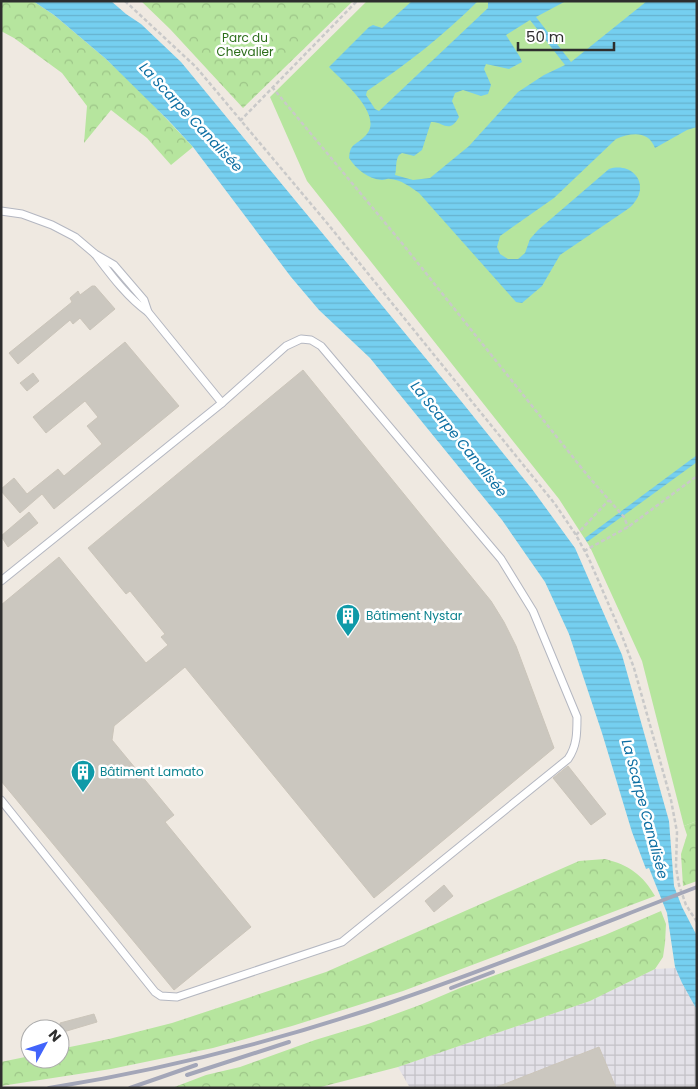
<svg xmlns="http://www.w3.org/2000/svg" width="698" height="1089" font-family="Poppins,sans-serif">
<defs>
<pattern id="industrial-grid" width="8" height="8" patternUnits="userSpaceOnUse" patternTransform="scale(1.25)"><rect width="8" height="8" fill="#e3e1e8"/><path d="M0 4h8M4 0v8" fill="none" stroke="#c3c1c7"/></pattern>
<pattern id="forest-crowns" width="20" height="18" patternUnits="userSpaceOnUse" patternTransform="scale(1.25)"><rect width="20" height="18" fill="#b6e59e"/><path d="M2 6a3 3 0 1 1 6 0M12 15a3 3 0 1 1 6 0" fill="none" stroke="#9dc588"/></pattern>
<pattern id="water-rules" width="6" height="5" patternUnits="userSpaceOnUse" patternTransform="scale(1.25)"><rect width="6" height="5" fill="#75cff0"/><path d="M0 2.5h6" fill="none" stroke="#66b2ce"/></pattern>
</defs>
<rect width="100%" height="100%" fill="#efe9e1"/>
<!-- industrial -->
<path fill="url(#industrial-grid)" d="M676,968l6,15 15,27v78h-287l-12,-21 192,-66 65,-32z"/>
<!-- grass -->
<path fill="#b6e59e" d="M367,1h330v820l-13,5 -42,-165 -52,-114 -31,-48 -252,-318 -37,-84z"/>
<!-- forest -->
<g fill="url(#forest-crowns)">
<path d="M1,1h32l21,14 52,44 35,33 52,55 -22,18 -24,-27 -36,-28 -27,33 3,-37 -25,-33 -48,-35 -13,-7z"/>
<path d="M141,1h212l-110,107 -73,-79z"/>
<path d="M697,821v60l-14,5 -2,-32 6,-19 -3,-9z"/>
<path d="M605,859c24,6 38,16 50,37l-252,95 -111,35 -79,22 -102,21 -110,17v-24l29,-6v3h30v-10l49,-10 63,-16 154,-51 253,-111z"/>
<path d="M661,911l5,13 -1,19 -2,14 -8,12 -65,32 -192,66 -81,21h-145l34,-13 34,-8 75,-27 53,-16 52,-19 40,-17 145,-53z"/>
</g>
<!-- water -->
<g fill="url(#water-rules)" fill-rule="evenodd">
<path d="M33,1h78l15,13 15,10 40,38 280,339 71,88 43,59 47,107 47,166 5,65 8,21 15,29v74l-15,-27 -7,-16 -8,-54 -18,-45 -3,1 -14,-37 -30,-99 -33,-99 -24,-52 -43,-62 -132,-162 -51,-48 -28,-33 -98,-130 -24,-26 -63,-62 -52,-44z"/>
<path d="M412,1h66c-34,34 -71,63 -111,90l-1,4 9,14 4,2 109,-103v-7h78l-30,16 35,45 76,-61h50v126l-10,3 -32,18c-7,-18 -24,-15 -39,-9l-62,59 -54,38 -3,11 3,7 8,5h10l7,-6 5,-14 8,-9 71,-61c23,-7 41,14 25,34 -2,3 -6,6 -9,8l-65,44 -18,31 -20,17 -6,-1 -97,-109c-7,-5 -19,-14 -29,-14 -3,-1 -5,1 -8,1 -14,-1 -26,-11 -33,-22 1,-15 6,-12 15,-21 23,-20 -21,-55 -35,-70l40,-40 4,-2 9,3zM530,20l35,45 -21,10 -26,17 -49,54 -39,32 -17,2 -18,-5c2,-7 0,-14 4,-20l3,-2 12,3 8,-6 9,-28c12,-1 18,13 28,-5l-7,-16 3,-8 8,-3 18,6 7,-2 3,-9 -7,-16 2,-5 23,5 13,-7 -2,-5 -14,-22z"/>
<path d="M697,455v7l-110,80 -2,-4z"/>
</g>
<!-- building -->
<g fill="#cbc7bf" stroke="#cbc5ba">
<path d="M92,286h3l20,23 -25,21 -10,-12 -7,6 -3,-4 -52,44 -9,-11 63,-51 -2,-4 8,-7 2,4z"/>
<path d="M125,342l54,64 -125,103 -12,-15 -22,19 -19,-22v-2l13,-11 13,16 31,-25 6,7 38,-32 -15,-18 11,-9 -13,-16 -39,32 -13,-16z"/>
<path d="M303,370l188,231 13,21 12,24 38,102 -180,150 -189,-231 -71,59 -2,14 62,75 -9,7 86,105 -77,63 -173,-209v-176l58,-48 87,106 22,-18 -7,-8 4,-3 -35,-43 -4,3 -38,-46z"/>
<path d="M33,373l6,8 -12,10 -7,-8z"/>
<path d="M29,512l9,11 -30,24 -7,-11z"/>
<path d="M568,766l38,48 -15,11 -38,-47z"/>
<path d="M444,885l9,11 -19,16 -9,-11z"/>
<path d="M94,1014l3,8 -37,11v-10z"/>
<path d="M599,1047l17,41h-119v-1z"/>
</g>
<g fill="none" stroke-linecap="round" stroke-linejoin="round">
<defs>
<g id="lane">
<path d="M1,211l21,3 30,11 23,12 20,17 19,11 30,35 4,12"/>
<path d="M95,254c16,21 32,43 53,58l74,91"/>
<path d="M1,581l221,-178 64,-57 15,-7 10,1 10,6 180,213 32,52 44,106c0,16 0,29 -9,42l-226,183 -165,55 -16,-1 -6,-4 -154,-192"/>
</g>
</defs>
<!-- lane casing -->
<use href="#lane" stroke="#b4b7c1" stroke-width="9"/>
<!-- path -->
<g stroke="#c9c9c9" stroke-width="2.5" stroke-dasharray="4 2.5" stroke-linecap="butt">
<path d="M125,1l71,66 131,156 228,281 21,31 13,24 32,74 13,35 37,132 6,32 -1,35 3,18 7,20 11,17"/>
<path d="M272,87l129,155 187,234 36,41 4,10"/>
<path d="M240,121l117,-120"/>
<path d="M576,535l33,-35"/>
<path d="M584,551l44,-24 69,-51"/>
</g>
<!-- lane -->
<use href="#lane" stroke="#fff" stroke-width="7"/>
<!-- rail -->
<g stroke="#a3a6b8" stroke-width="4">
<path d="M451,988l42,-16"/>
<path d="M187,1075l102,-33"/>
<path d="M49,1088c114,-18 227,-47 337,-84 104,-35 207,-77 311,-117"/>
<path d="M130,1088l66,-23"/>
</g>
</g>
<!-- icons -->
<defs>
<symbol id="building-pin" viewBox="-11 -11 22 30"><path d="M0 17L-7.5 6A9.5 9.5 0 1 1 7.5 6Z" fill="#0f9aa8" stroke="#fff"/><path d="M-4-6H4V6H1V3H-1V6H-4ZM-2.5-4.3h1.7v1.8h-1.7ZM.8-4.3h1.7v1.8H.8ZM-2.5-1h1.7V.8h-1.7ZM.8-1h1.7V.8H.8Z" fill="#fff"/></symbol>
</defs>
<g fill-rule="evenodd">
<use href="#building-pin" x="334" y="602" width="28" height="38"/>
<use href="#building-pin" x="69" y="758" width="28" height="38"/>
</g>
<g text-anchor="middle" stroke-width="5" stroke-linejoin="round" paint-order="stroke">
<!-- park labels -->
<g font-size="12" fill="#2c6e1b" stroke="#fff">
<text x="245" y="42">Parc du<tspan x="245" dy="14">Chevalier</tspan></text>
</g>
<!-- culture labels -->
<g font-size="12" fill="#0d838f" stroke="#fff" text-anchor="start">
<text x="366" y="620">Bâtiment Nystar</text>
<text x="100" y="776">Bâtiment Lamato</text>
</g>
<!-- water labels -->
<g font-size="14" font-style="italic" fill="#0d6fa3" stroke="#fff">
<text transform="translate(191 117) rotate(47)" y="5">La Scarpe Canalisée</text>
<text transform="translate(459 439) rotate(51)" y="5">La Scarpe Canalisée</text>
<text transform="translate(645 809) rotate(75)" y="5">La Scarpe Canalisée</text>
</g>
</g>
<!-- border -->
<rect width="698" height="1089" fill="none" stroke="#2e2e2e" stroke-width="5"/>
<!-- north arrow -->
<g transform="translate(45 1044) rotate(50)"><circle r="24" fill="#ffffff" stroke="#ababab"/>
<path d="M0-4L9 19L0 12L-9 19Z" fill="#4264fb"/>
<text y="-8" font-size="14" font-weight="bold" text-anchor="middle" fill="#2e2e2e">N</text>
</g>
<!-- scale -->
<path d="M518 42v8h96v-8" fill="none" stroke="#2e2e2e" stroke-width="2.5"/>
<text x="526" y="42" font-size="15" fill="#2e2e2e" stroke="#ffffff" stroke-width="4" paint-order="stroke">50 m</text>
</svg>
